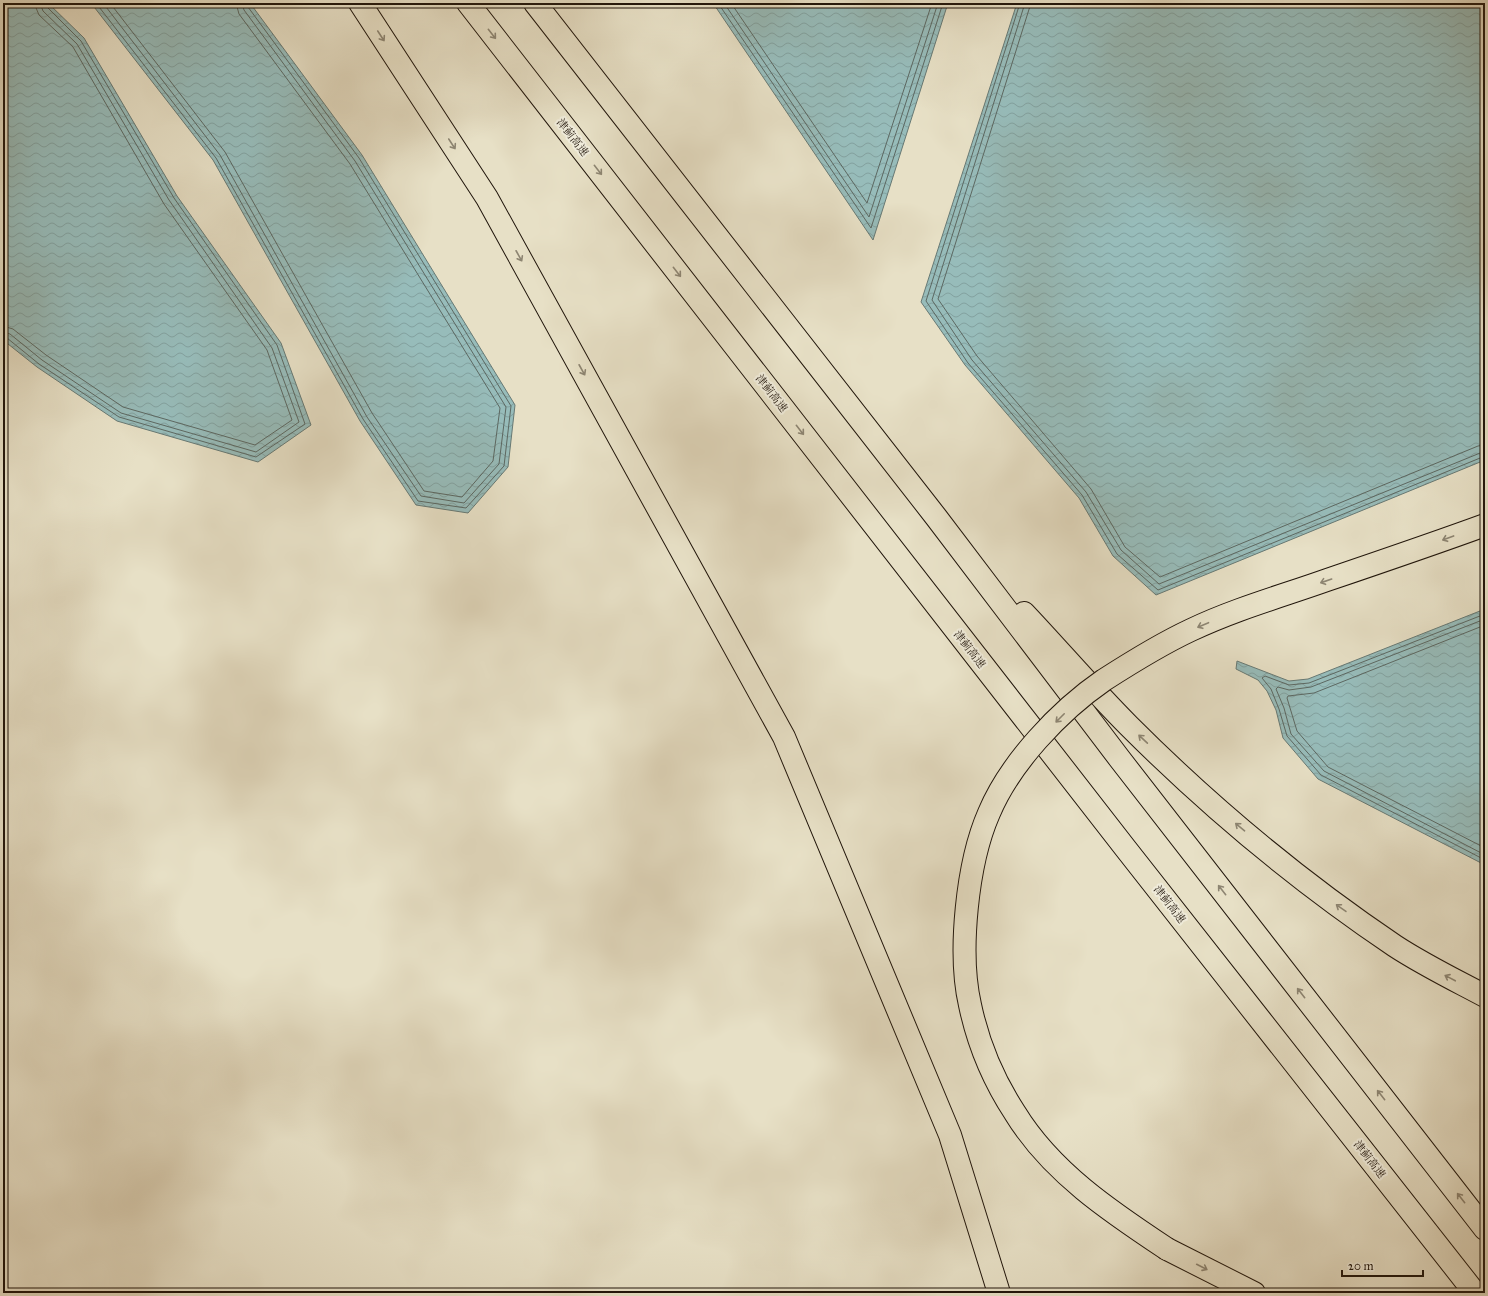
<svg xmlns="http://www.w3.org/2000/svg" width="1488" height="1296" font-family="'IM FELL Great Primer','Noto Serif SC',serif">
<defs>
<pattern id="water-waves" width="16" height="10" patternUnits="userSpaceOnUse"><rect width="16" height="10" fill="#97bcba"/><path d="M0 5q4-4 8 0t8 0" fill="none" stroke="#82a19f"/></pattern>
</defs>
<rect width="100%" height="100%" fill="#e7e0c6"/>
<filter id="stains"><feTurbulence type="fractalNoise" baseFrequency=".005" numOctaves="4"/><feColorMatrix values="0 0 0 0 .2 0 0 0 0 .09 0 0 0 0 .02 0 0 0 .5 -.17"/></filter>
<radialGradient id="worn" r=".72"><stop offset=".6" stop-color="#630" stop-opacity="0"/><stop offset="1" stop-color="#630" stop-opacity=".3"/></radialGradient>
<!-- water -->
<g fill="url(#water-waves)" stroke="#677974">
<path d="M3,3h45l36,35 93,158 104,147 30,82 -53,37 -141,-41 -80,-54 -34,-27z"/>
<path d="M91,3h159l112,152 153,250 -7,62 -40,46 -52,-8 -56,-84 -147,-261z"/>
<path d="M713,3h235l-75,237z"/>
<path d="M1017,3h468v457l-329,135 -43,-39 -34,-58 -114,-133 -44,-63z"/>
<path d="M1485,609v256l-167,-86 -35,-41 -7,-28 -9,-19 -9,-11 -22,-11 1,-8 52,20 19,-2z"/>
</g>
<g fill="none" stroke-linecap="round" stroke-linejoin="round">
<!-- shore -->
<g stroke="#5c6862" stroke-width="1">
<path d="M96,3l120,155 147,261 55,82 48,7 38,-42 7,-60 -152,-248 -111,-151 -1,-4"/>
<path d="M103,3l117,152 147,262 54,79 43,7 35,-39 7,-57 -151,-246 -111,-151 -2,-7"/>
<path d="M110,3l115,149 147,261 52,78 38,6 31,-36 7,-53 -150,-244 -111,-150 -3,-11"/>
<path d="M718,3l153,225 72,-225"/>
<path d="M724,3l145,214 69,-214"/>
<path d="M731,3l136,200 65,-200"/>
<path d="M1020,3l-94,298 42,62 114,132 35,59 41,36 327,-134"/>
<path d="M1025,3l-93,297 40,60 114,132 35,58 38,34 326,-133"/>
<path d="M1031,3l-93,296 39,57 114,133 34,58 35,30 318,-131 7,-1"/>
<path d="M3,326l10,3 33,26 77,52 132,38 37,-25 -25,-70 -103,-146 -91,-157 -34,-32 -5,-12"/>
<path d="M3,332l7,2 32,26 79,53 135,39 43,-30 -27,-74 -103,-148 -92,-156 -34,-33 -3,-8"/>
<path d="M3,337l4,1 32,26 80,53 137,40 49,-33 -28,-79 -103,-147 -93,-157 -34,-34 -2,-4"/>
<path d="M1485,614l-176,69 -20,2 -24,-9 -3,2 9,11 8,20 8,27 34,39 164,85"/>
<path d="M1485,619l-174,68 -22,3 -11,-3 -2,2 8,19 7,26 33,37 161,84"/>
<path d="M1485,625l-171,68 -26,3 -1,2 10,33 31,36 157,81"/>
</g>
<defs>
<g id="highway">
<path d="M360,3l127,195 297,539 166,398 49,158"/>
<path d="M468,3l658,846 349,444"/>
<path d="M535,3l401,514 183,241 366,471"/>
<path d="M1024,613c35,37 69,77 105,113 81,81 171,156 266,220 29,19 60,34 90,50"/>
<path d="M1167,1249l87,44"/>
</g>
</defs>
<!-- highway casing -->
<use href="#highway" stroke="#20150b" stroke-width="24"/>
<!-- highway -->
<use href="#highway" stroke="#e7e0c6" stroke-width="22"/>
<defs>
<path id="highway-bridge" d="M1167,1249c-56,-37 -116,-77 -152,-136 -21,-32 -37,-70 -45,-108 -12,-52 -3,-142 19,-192 21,-50 70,-102 115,-133 28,-18 57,-36 87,-50 44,-21 91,-34 136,-50 53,-18 106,-36 158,-55"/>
</defs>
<!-- highway-bridge casing -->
<use href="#highway-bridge" stroke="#20150b" stroke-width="24" stroke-linecap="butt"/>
<!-- highway-bridge -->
<use href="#highway-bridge" stroke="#e7e0c6" stroke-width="22"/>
</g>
<!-- one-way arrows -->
<defs><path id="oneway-shaft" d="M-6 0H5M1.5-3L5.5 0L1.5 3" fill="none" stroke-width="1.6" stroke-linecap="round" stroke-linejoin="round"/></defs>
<g stroke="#8d8572">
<use href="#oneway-shaft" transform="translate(492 34) rotate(52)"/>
<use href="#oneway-shaft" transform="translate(381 36) rotate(57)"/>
<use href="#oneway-shaft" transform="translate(452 144) rotate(57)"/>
<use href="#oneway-shaft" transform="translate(598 170) rotate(52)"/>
<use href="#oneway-shaft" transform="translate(519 256) rotate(61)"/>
<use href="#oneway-shaft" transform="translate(677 272) rotate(52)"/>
<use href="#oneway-shaft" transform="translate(582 370) rotate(61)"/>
<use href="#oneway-shaft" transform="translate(800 430) rotate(52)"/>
<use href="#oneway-shaft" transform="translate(1448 538) rotate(160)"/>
<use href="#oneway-shaft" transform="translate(1326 581) rotate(161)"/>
<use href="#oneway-shaft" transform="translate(1203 625) rotate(157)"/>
<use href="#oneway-shaft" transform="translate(1060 718) rotate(135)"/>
<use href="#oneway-shaft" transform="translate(1143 739) rotate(-137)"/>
<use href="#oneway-shaft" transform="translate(1240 827) rotate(-140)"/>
<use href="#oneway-shaft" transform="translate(1222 890) rotate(-128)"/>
<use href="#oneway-shaft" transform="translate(1341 908) rotate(-145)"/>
<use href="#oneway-shaft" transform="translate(1450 978) rotate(-152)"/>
<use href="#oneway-shaft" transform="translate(1301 993) rotate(-128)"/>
<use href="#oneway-shaft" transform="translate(1381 1095) rotate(-128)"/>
<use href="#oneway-shaft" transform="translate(1461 1198) rotate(-128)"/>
<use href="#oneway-shaft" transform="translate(1202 1267) rotate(27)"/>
</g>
<g text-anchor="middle" stroke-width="4" stroke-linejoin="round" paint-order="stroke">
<!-- street labels -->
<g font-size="11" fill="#20150b" stroke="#efebda">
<text transform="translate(573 137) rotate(52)" y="4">津蓟高速</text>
<text transform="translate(772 393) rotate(52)" y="4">津蓟高速</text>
<text transform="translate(970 649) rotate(52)" y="4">津蓟高速</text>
<text transform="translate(1170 904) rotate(52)" y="4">津蓟高速</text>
<text transform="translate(1370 1159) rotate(52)" y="4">津蓟高速</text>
</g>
</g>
<!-- margin -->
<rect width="1488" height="1296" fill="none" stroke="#e7e0c6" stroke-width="16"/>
<rect x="4" y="4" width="1480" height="1288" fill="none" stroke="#20150b" stroke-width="2"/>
<rect x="8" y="8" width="1472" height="1280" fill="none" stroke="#20150b"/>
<!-- scale -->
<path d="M1342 1270v6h81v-6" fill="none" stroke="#20150b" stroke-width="2"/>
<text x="1348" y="1270" font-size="12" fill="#20150b" stroke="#efebda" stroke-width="3" paint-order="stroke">20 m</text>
<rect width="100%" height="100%" filter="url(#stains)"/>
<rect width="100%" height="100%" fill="url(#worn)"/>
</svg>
